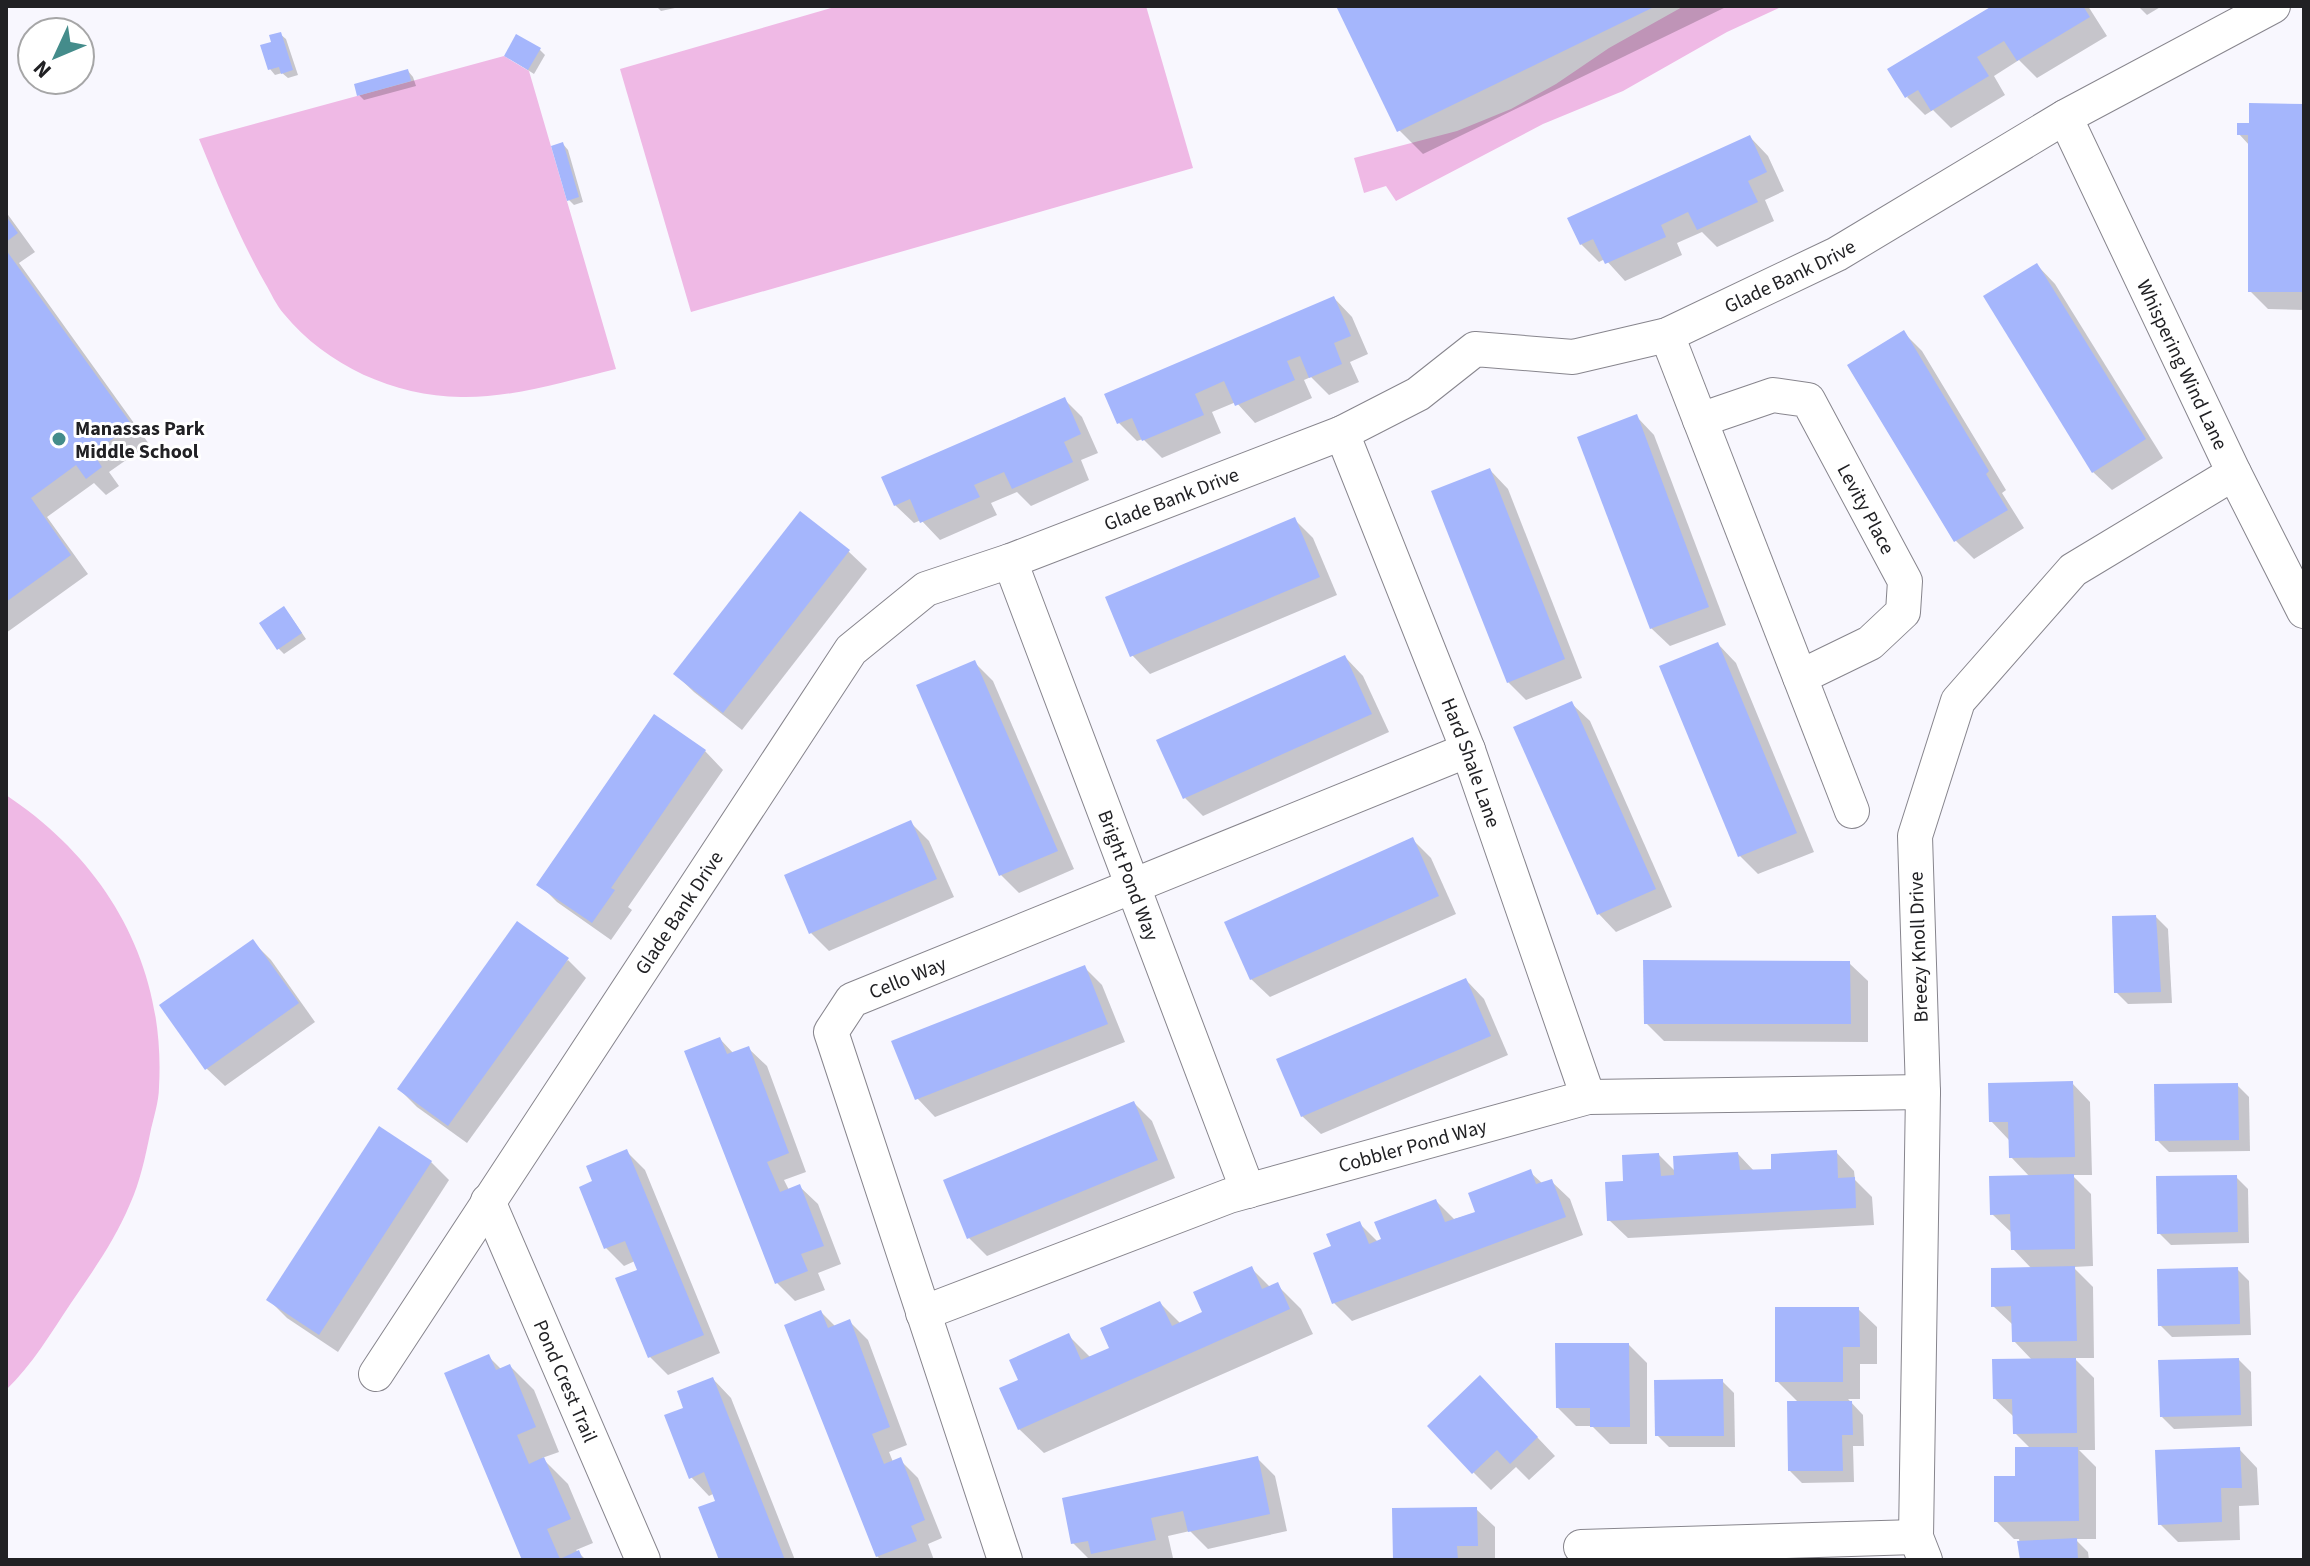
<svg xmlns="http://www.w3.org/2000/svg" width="2310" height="1566" font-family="'Source Sans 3',sans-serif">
<rect width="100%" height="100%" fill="#f8f7fe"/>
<!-- green -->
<g fill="#efb9e5">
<path d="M838,6h308l47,162 -502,144 -71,-243z"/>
<path d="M1684,6h99l-56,26 -104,59 -80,33 -147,77 -10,-15 -22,7 -10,-35 103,-27 54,-22 45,-25 53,-36z"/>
<path d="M504,56l25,15 87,298c-50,12 -103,29 -155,28 -67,-1 -134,-31 -177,-83 -8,-9 -13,-21 -19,-31 -26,-46 -46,-95 -66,-144z"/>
<path d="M6,795c101,67 160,170 153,292 0,15 -6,32 -9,47 -5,24 -10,48 -20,70 -15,36 -37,67 -59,99 -20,30 -39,62 -65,87z"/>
</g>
<!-- shadow -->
<g fill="#0003">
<path d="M656,6h28l-23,5z"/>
<path d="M1338,6h390l-305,148 -24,-24z"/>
<path d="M1995,6h93l19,30 -70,42 -18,-18 -25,16 11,19 -54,33 -18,-18 -8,5 -18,-18z"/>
<path d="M2138,6h24l-15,9z"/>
<path d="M280,34l6,5 12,36 -10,3 -6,-5 -7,2 -5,-6 4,-26z"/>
<path d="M539,49l6,6 -11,19 -28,-18z"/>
<path d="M408,71l5,6 3,9 -52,14 -5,-5z"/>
<path d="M2304,106v204l-36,-1 -18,-18v-145l-11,-12 12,-9z"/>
<path d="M1750,137l18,19 16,35 -19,9 9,21 -57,26 -15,-15 -25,11 5,12 -57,26 -20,-22 -6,3 -18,-18z"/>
<path d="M563,144l5,6 15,52 -9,3 -5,-5z"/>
<path d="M6,212l29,40 -16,11 130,181 -40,28 10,14 -13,9 -12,-12 -47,34 41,57 -82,59z"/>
<path d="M2037,265l18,19 108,174 -51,32 -19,-18z"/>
<path d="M1334,298l18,19 16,37 -18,8 9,20 -30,13 -18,-18 -7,3 8,18 -57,25 -19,-21 -24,10 9,21 -59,25 -19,-19 -6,2 -18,-18z"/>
<path d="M1904,333l18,18 84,139 -4,3 22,35 -50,31 -18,-18z"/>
<path d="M1064,399l18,18 16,36 -17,7 8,20 -58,26 -14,-14 -26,11 6,12 -57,25 -19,-20 -7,3 -19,-18z"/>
<path d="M1636,416l18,19 72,190 -56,21 -19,-18z"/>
<path d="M1490,470l18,19 74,189 -56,22 -18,-18z"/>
<path d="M1295,520l18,18 24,57 -187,79 -18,-19z"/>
<path d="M848,551l19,18 -125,161 -48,-38 -19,-18z"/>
<path d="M289,614l17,25 -22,15 -6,-6z"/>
<path d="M1718,644l18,19 78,189 -56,22 -18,-18z"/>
<path d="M1345,657l18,19 26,56 -186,84 -18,-18z"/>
<path d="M975,663l18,18 81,188 -55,24 -18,-18z"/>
<path d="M1571,703l19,18 82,186 -56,25 -18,-19z"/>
<path d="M705,751l18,19 -95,137 4,3 -21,30 -54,-38 -18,-18z"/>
<path d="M911,823l18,18 25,56 -125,54 -18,-18z"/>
<path d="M1413,840l18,18 25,56 -186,83 -19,-18z"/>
<path d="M2156,917l12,12 4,74 -44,1 -12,-12z"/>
<path d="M253,942l18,18 44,62 -90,64 -19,-18z"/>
<path d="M568,960l18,18 -119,165 -50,-36 -18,-18z"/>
<path d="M1849,963l19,18v61l-204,-1 -18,-18z"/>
<path d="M1084,967l18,18 23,57 -190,75 -18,-19z"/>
<path d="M1466,980l18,19 24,56 -187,79 -19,-18z"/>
<path d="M720,1039l14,15 14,-6 19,18 39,106 -22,8 5,10 10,-4 19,18 23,60 -23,9 7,17 -30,11 -18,-18z"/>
<path d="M2072,1083l18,19 2,73h-20l19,19 2,72 -20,1 20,20 1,71h-20l20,20 1,72h-16l17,17v72h-21l13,13 1,8h-67l-3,-21h-5l-18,-18 35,-72 -16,-16 -2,-17 -19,-18 39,-37 -19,-20 -2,-17 -19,-18 39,-37 -19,-20 -2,-17 -19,-18 38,-37 -19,-20 -2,-17 -18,-19z"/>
<path d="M2237,1085l12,12 1,54 -81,1 -12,-12z"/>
<path d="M1134,1103l18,18 23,57 -188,78 -18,-18z"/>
<path d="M627,1152l18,18 75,183 -52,22 -18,-18 -11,-86 -4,-10 -11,5 -18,-18 -11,-66z"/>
<path d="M1836,1152l18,19 1,9 17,17 2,28 -246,13 -19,-18 17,-37 33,-28 17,17 62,-18 17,18 19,-1z"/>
<path d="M431,1162l18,18 -111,172 -51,-34 -18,-18z"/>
<path d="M1530,1172l13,12 8,-3 19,18 13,36 -231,86 -18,-18 -1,-55 27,-24 18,18 58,-41 18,18 24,-6z"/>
<path d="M2236,1177l12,12 1,54 -78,2 -12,-12z"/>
<path d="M1252,1269l19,19 6,-3 24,24 12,25 -269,119 -25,-24 2,-48 48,-45 22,22 21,-9 48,-46 21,21 23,-11z"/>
<path d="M2237,1269l12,12 2,54 -79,2 -12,-12z"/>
<path d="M1858,1309l19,18v37h-17v35h-12l15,16 1,31h-11l1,36 -52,1 -12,-12 9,-68 -22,-22z"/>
<path d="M821,1312l15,15 14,-5 18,18 39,105 -18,7 4,10 7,-2 18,18 24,60 -14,6 6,16h-53l-4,-4z"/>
<path d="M1629,1345l18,18v81h-37l-18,-18h-16l-18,-18z"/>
<path d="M489,1357l13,13 8,-4 24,24 25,62 -17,6 26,26 25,59 -17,7 10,10h-62z"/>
<path d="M2239,1360l12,12 1,54 -78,3 -12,-12z"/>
<path d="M713,1379l18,19 64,162h-74l-3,-58 -3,-9 -6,3 -18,-19 -5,-68z"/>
<path d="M1722,1381l12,12 1,54h-66l-12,-12z"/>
<path d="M1498,1396l57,60 -26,24 -13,-13 -25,23 -18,-18z"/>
<path d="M2239,1449l18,19 2,37 -20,1 1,34 -62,2 -18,-18z"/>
<path d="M1257,1458l18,18 12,55 -79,18 -18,-18 -22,5 5,22 -11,2h-72l-17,-17z"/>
<path d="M1476,1509l19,18v33h-100z"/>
</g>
<!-- building -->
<g fill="#a5b6fc">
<path d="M1336,6h320l-259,126z"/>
<path d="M1992,6h91l7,11 -73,44 -13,-20 -27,16 12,19 -58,35 -13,-21 -13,8 -18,-29z"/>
<path d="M281,32l12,38 -12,4 -2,-7 -11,3 -8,-25 11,-3 -2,-7z"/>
<path d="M516,34l25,14 -13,22 -24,-14z"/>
<path d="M408,69l3,12 -54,15 -3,-12z"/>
<path d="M2249,103l55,1v188h-56v-157h-11v-12h12z"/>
<path d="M1750,135l17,37 -19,9 10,21 -61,28 -9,-18 -27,13 5,12 -61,27 -12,-25 -13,6 -13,-27z"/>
<path d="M563,142l16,55 -12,4 -16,-55z"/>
<path d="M6,216l12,17 -12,9z"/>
<path d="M6,250l126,175 -39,28 9,14 -16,12 -10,-14 -45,33 40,57 -65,47z"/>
<path d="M2037,263l109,176 -54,34 -109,-177z"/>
<path d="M1334,296l17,40 -17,7 8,21 -33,14 -9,-22 -13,5 8,19 -60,26 -11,-25 -29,13 9,21 -62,26 -10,-23 -15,6 -13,-30z"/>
<path d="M1904,330l85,141 -3,3 22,36 -54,32 -107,-177z"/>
<path d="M1065,397l16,37 -17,8 9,20 -61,27 -8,-17 -30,13 6,12 -60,26 -10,-24 -16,7 -13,-29z"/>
<path d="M1637,414l72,193 -59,22 -73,-192z"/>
<path d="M1490,468l75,191 -58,24 -76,-192z"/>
<path d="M800,511l50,39 -127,163 -50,-39z"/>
<path d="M1295,517l25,60 -190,80 -25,-60z"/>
<path d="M284,606l18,27 -25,17 -18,-27z"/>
<path d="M1718,642l79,191 -59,24 -79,-191z"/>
<path d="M1345,655l27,59 -189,85 -27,-59z"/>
<path d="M975,660l83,191 -59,25 -83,-191z"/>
<path d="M1572,701l84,188 -59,26 -84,-188z"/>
<path d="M654,714l52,36 -95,138 4,2 -23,33 -56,-38z"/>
<path d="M911,820l26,59 -128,55 -25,-59z"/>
<path d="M1413,837l26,59 -189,84 -26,-58z"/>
<path d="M2156,915l5,77 -47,1 -2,-77z"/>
<path d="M517,921l52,37 -121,168 -51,-37z"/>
<path d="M253,939l46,64 -94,67 -46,-65z"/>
<path d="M1643,960l207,1 1,63h-207z"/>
<path d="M1085,965l23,59 -193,76 -24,-59z"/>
<path d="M1466,978l25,58 -190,81 -25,-58z"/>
<path d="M720,1037l7,17 22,-8 40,107 -22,9 13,30 20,-8 24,62 -23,8 7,17 -33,13 -91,-233z"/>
<path d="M2073,1081l2,76 -66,1 -1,-36h-19l-1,-39z"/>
<path d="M2238,1083l1,57 -84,1 -1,-57z"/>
<path d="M1134,1101l24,59 -191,79 -24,-59z"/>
<path d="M379,1126l53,35 -113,174 -53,-35z"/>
<path d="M627,1149l77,186 -56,23 -33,-80 22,-8 -12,-29 -21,8 -25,-62 13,-6 -6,-15z"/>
<path d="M1837,1150l1,28 17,-1 1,31 -249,13 -2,-39 18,-1 -1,-26 37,-2 2,23 13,-1 -1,-19 65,-4 2,18 31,-1v-15z"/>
<path d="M1531,1169l5,15 16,-5 14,38 -234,87 -19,-51 18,-7 -5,-12 34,-13 9,23 12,-5 -7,-17 62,-23 9,23 30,-10 -7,-19z"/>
<path d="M2074,1174l1,75 -64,1 -1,-36 -20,1 -1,-39z"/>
<path d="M2237,1175l1,57 -81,2 -1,-58z"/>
<path d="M1252,1266l10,23 16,-7 12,27 -272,121 -19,-42 19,-8 -9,-20 60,-27 12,27 28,-12 -9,-20 60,-27 12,25 30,-14 -9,-20z"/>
<path d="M2075,1266l2,75 -65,1 -1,-36 -20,1v-39z"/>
<path d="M2238,1267l2,57 -82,2 -1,-57z"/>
<path d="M1775,1307h84l1,40h-17v35h-68z"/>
<path d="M821,1310l7,18 22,-9 40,108 -18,7 12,30 17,-7 24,63 -14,6 6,15 -41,16 -92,-232z"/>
<path d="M1555,1343h74l1,84h-40v-19h-34z"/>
<path d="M489,1354l7,16 14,-6 26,63 -19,8 12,29 15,-7 27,62 -24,10 13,30 19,-9 4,10h-61l-78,-187z"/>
<path d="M2076,1358l1,75 -64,1 -1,-35h-19l-1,-40z"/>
<path d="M2239,1358l2,57 -81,2 -2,-57z"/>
<path d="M1480,1375l58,62 -28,27 -13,-14 -25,24 -45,-48z"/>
<path d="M713,1377l72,183h-66l-21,-53 17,-6 -11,-29 -15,7 -25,-64 19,-7 -6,-17z"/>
<path d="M1723,1379l1,57h-69l-1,-56z"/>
<path d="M1787,1401h65l1,34h-11l1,36h-55z"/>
<path d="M2015,1447h63l1,74 -85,1v-46h21z"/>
<path d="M2240,1447l2,41h-21l1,34 -64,3 -3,-75z"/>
<path d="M1258,1456l12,58 -82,18 -5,-21 -32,7 5,22 -65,14 -3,-13 -17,3 -9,-46z"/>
<path d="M1477,1507l1,39h-21l1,14h-65l-1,-52z"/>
<path d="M2077,1538l1,22h-58l-3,-19z"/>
</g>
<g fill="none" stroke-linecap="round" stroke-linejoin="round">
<defs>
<g id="minor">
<path id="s1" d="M2065,117l169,356 70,138"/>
<path d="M1667,335l185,476"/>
<path id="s2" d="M1700,420l73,-25 35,5 97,181 -2,31 -33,31 -70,34"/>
<path id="s3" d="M1342,433l126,317 120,347"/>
<path id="s4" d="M1010,561l238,630"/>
<path id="s5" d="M488,1201l155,359"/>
<path id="s6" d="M923,1313l306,-117 359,-99 335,-5"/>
<path id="s7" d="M376,1374l475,-724 75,-61 84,-28 332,-128 76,-39 57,-45 98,8 94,-22 170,-81 228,-137 208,-111"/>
<path d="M1581,1547l335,-10"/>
<path id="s8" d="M1005,1560l-174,-528 21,-32 616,-250"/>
<path d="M1925,1560l-9,-23 7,-445 -8,-256 43,-135 115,-131 161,-97"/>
</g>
</defs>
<!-- minor casing -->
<use href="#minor" stroke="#87858d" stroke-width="36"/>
<!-- minor -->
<use href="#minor" stroke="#fff" stroke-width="34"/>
</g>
<!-- markers -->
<circle fill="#448c8b" stroke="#fff" stroke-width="3" cx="59" cy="439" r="8"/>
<g text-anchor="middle" stroke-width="6" stroke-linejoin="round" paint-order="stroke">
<!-- street labels -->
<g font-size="20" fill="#212124" stroke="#fff">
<text dy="7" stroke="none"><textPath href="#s7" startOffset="1896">Glade Bank Drive</textPath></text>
<text dy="7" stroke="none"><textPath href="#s1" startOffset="274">Whispering Wind Lane</textPath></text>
<text dy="7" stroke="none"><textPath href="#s7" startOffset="1224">Glade Bank Drive</textPath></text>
<text dy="7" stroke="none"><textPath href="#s2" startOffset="236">Levity Place</textPath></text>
<text dy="7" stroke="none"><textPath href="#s3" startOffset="354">Hard Shale Lane</textPath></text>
<text dy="7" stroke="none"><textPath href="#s4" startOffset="336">Bright Pond Way</textPath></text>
<text dy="7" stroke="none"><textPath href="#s7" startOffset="552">Glade Bank Drive</textPath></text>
<text transform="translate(1918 947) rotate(-92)" y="7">Breezy Knoll Drive</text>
<text dy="7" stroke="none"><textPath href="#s8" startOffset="654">Cello Way</textPath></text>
<text dy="7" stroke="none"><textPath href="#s6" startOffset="518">Cobbler Pond Way</textPath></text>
<text dy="7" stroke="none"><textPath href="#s5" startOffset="196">Pond Crest Trail</textPath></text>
</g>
<!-- poi labels -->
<g font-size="20" font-weight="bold" fill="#212124" stroke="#fff" text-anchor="start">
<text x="75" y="435">Manassas Park<tspan x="75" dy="23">Middle School</tspan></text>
</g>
</g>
<!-- border -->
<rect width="2310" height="1566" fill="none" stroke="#212124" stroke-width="16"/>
<!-- north arrow -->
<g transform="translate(56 56) rotate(226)"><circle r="38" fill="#ffffff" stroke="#a6a6a7" stroke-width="2"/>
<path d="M0-6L14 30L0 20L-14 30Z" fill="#448c8b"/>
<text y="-12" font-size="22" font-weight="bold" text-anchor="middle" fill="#212124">N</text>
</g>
</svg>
